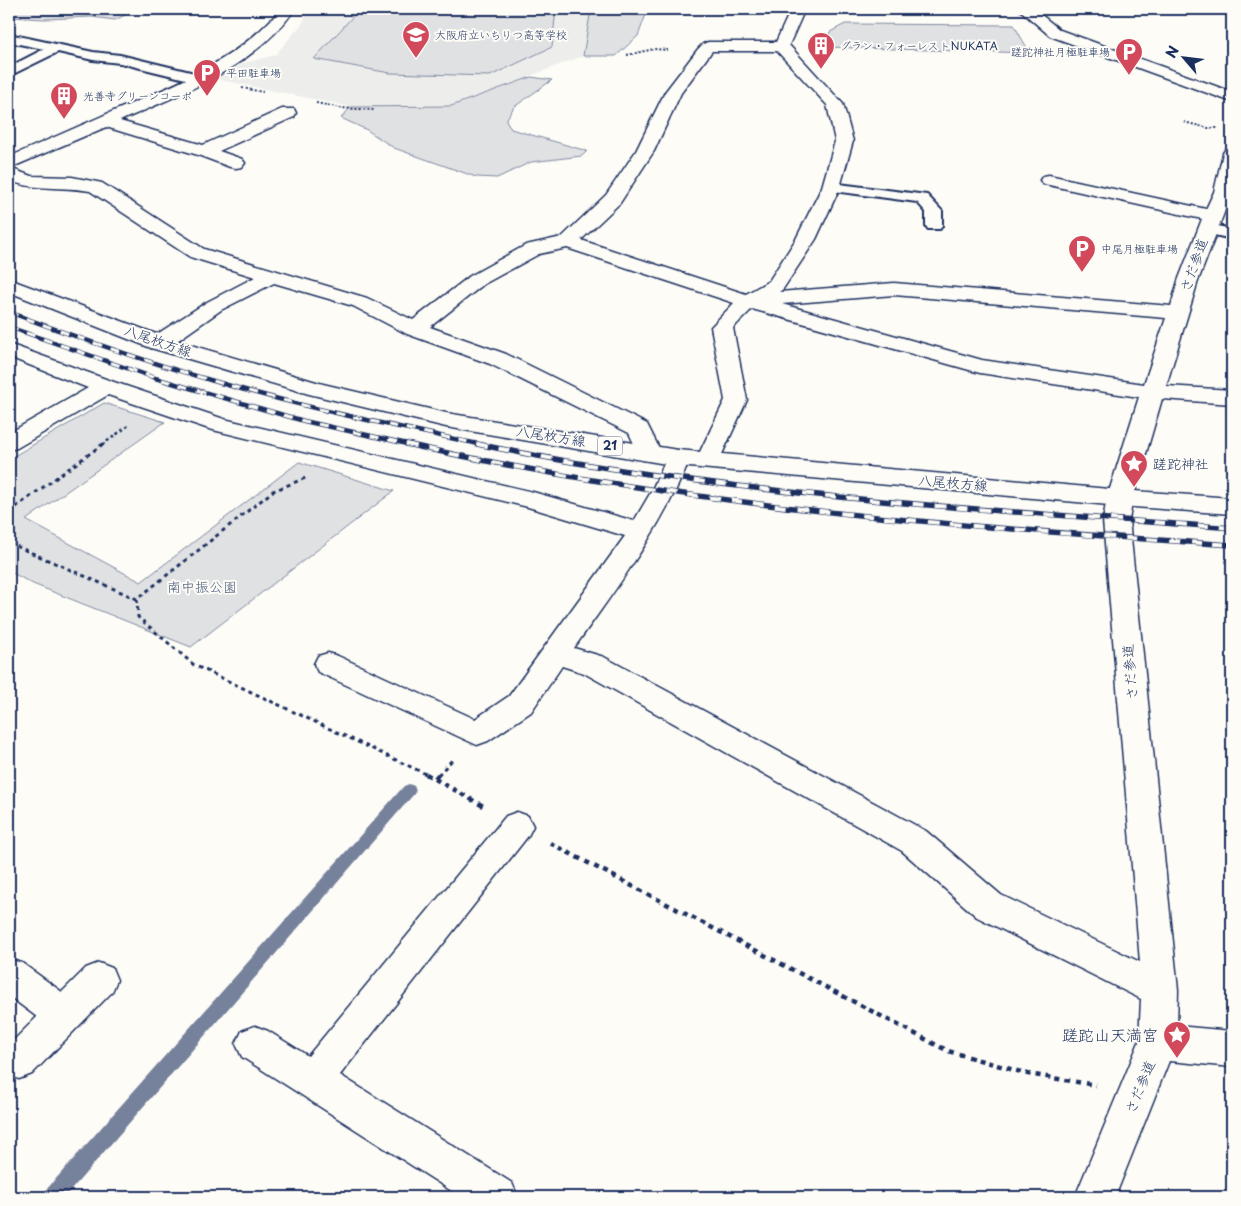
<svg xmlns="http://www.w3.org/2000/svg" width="1241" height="1206" font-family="'Playpen Sans','Klee One',sans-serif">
<rect width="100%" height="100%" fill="#fdfcf7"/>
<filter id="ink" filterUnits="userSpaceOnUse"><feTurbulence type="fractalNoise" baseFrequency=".02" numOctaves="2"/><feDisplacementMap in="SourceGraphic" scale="10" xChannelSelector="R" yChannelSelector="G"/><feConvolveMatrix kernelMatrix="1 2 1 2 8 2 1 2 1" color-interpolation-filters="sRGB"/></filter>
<g filter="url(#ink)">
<!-- built -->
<path fill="#edeeec" d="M308,9h283l-8,47 -132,50 -100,1 -135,-28 28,-16 31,-8 27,-31z"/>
<!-- green -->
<g fill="#e0e1e3" stroke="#7e88a0">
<path d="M9,9h128l-22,11 -23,-3 -47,2 -36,-2z"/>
<path d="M356,9h200l-4,38 -62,29 -100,-3 -76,-14 42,-46z"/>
<path d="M591,9h57l-10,27 -22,20h-33z"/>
<path d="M845,24l169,1 16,28 -205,-6 5,-15z"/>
<path d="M531,77l21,3 -38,27 -8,13 5,9 76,22 -5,5 -51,6 -34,16 -21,-1 -82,-29 -27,-18 -26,-12 10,-11 100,-1z"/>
<path d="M104,403l61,19 -139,98 115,62 158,-120 95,29 -203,156 -158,-63 -24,-13v-112z"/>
</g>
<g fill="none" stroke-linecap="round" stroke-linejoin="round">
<!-- stream -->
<path fill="#76819c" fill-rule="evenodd" d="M409,784l5,2 2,4 -2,4 -349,403h-21l2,-7 358,-404z"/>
<defs>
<g id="lane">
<path d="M9,34l84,18 27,3 87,21 1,3 -6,4 -82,-20 -27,-3 -35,-8 -49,24v-9l35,-18 -35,-7z"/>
<path d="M831,183l96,12 15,16v15l-2,3h-12l-2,-3v-14l-9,-10 -91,-12 -2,-3 2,-3z"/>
<path d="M1207,224l25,5v10l-31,-7 -2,-3 2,-3z"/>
</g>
<g id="street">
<path d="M281,9h14c-41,59 -112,84 -175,112l83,24 79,-36h12l2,4 -2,4 -75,34 23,8 3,4 -3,4 -6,1 -6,-1 -32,-12 -92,-28 -96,41 21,8 41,1 30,6 102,66 163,49 46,22 57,-44 56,-31 36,-8 44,-42 30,-44 29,-59 33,-43 5,-5 5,-2h68l15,-33h14l-16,36 54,59 10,37 -13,46 -24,52 -33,50 -4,3 115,-9 277,23 7,-25 24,-62 -153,-34 -6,-1 -3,-4 3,-4 6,-1 157,34 8,-17 9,-39 3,-4 6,-1v44l-34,89 -32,105 66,4v14l-70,-5 -29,99 -4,22 49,470 -1,36 55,5v36l-63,-6 -54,136h-40l64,-155 2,-43 -164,-82 -75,-66 -318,-178 -22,-7 -31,46 -43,29 -11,4 -159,-73 -4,-8 4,-8 10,-3 10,3 137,63 34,-23 116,-160 -97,-29 -319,-78 -101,-34 -91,53 -8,2v-17l79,-45 -79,-31v-13l105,38 110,37 309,73 101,29 17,-29 18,-39 9,-3 9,3 3,5c-28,70 -73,129 -116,190l30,9 322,174 75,64 139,67 -37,-442 4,-22 32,-101 -159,-24 -228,-64 -19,19 14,72 -30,65 -9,3 -9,-3 -3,-5 29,-60 -14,-73 23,-24 -167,-55 -28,6 -55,30 -54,43 76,27 141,70 14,28 -3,5 -9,2 -9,-2 -11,-24 -139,-69 -83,-30 -54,-28 -79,-23 -53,27 -54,38 -8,1 -8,-1 -3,-5 3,-5 56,-36 48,-25 -65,-20 -100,-66c-26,-5 -58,0 -81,-11v-23c30,-13 61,-27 91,-40 66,-29 132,-51 181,-108zM712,51h65l50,54 8,36 -13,46 -26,52 -27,42 -23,13 -165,-54 39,-37 34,-52 27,-58zM894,295l272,23 -22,66 -162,-24 -200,-56z"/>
<path d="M1019,9h15l26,21 172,62v10l-182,-66z"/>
<path d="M517,812l11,4 5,10 -5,10 -188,239 172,108 6,14h-57l-219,-140 -6,-13 6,-13 13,-5 13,5 40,25 198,-240z"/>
<path d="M9,959l13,4 40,29 24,-24 13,-5 13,5 5,12 -5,12 -80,82 -13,5 -10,-4v-30l28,-28 -28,-21z"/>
</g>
<path id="primary" d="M9,279l158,59 156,46 123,29 232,37 442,40 112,8v16l-112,-8 -442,-40 -232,-39 -137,-33 -158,-46 -142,-56z"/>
</defs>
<!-- lane casing -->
<use href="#lane" stroke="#1b2f5e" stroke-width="4"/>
<!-- street casing -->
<use href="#street" stroke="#1b2f5e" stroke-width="3"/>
<!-- primary casing -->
<use href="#primary" stroke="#1b2f5e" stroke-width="3"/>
<!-- path-far3 -->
<g stroke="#1b2f5e" stroke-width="2" stroke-dasharray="2 2" stroke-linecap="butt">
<path d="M627,55l27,-6 14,1"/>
<path d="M242,88l21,4"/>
<path d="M316,103l25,5 33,2"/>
<path d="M1184,122l24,6h10"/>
</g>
<!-- path-far2 -->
<path stroke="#1b2f5e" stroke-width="2.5" stroke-dasharray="3 3" stroke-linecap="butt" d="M102,445l26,-19"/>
<!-- path-far1 -->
<g stroke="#1b2f5e" stroke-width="3" stroke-dasharray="4 4" stroke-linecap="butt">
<path d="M9,512l94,-68"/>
<path d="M9,543l128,56 136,-108 35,-14"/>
<path d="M137,599l1,18 56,48 234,110"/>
<path d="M438,775l15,-16"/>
</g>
<!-- path -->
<g stroke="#1b2f5e" stroke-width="4.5" stroke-dasharray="5 5" stroke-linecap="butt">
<path d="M426,774l59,33"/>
<path d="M435,778l4,-4"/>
<path d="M550,843l398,208 80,23 68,11"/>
</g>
<!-- lane -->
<use href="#lane" fill="#fdfcf7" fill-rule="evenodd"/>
<!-- street -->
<use href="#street" fill="#fdfcf7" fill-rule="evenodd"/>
<!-- primary -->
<use href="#primary" fill="#fdfcf7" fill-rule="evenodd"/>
<defs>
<g id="rail-far1">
<path d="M9,312c69,26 138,50 208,70 88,26 177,44 266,63"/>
<path d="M9,327l146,51 149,43 108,24"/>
</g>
<g id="rail">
<path d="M406,444c271,61 550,83 826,101"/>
<path d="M477,444c248,52 503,65 755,84"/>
</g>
</defs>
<!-- rail-far1 casing -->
<use href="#rail-far1" stroke="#1b2f5e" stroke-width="4.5"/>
<!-- rail casing -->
<use href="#rail" stroke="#1b2f5e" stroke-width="5.5"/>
<!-- rail-far1 -->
<use href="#rail-far1" stroke="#fdfcf7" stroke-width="3" stroke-dasharray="9" stroke-linecap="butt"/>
<!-- rail -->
<use href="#rail" stroke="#fdfcf7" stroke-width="4" stroke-dasharray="11" stroke-linecap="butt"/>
</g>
</g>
<!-- icons -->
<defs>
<symbol id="school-pin" viewBox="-11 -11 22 30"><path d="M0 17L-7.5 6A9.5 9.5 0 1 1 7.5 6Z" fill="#d1495b" stroke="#fdfcf7"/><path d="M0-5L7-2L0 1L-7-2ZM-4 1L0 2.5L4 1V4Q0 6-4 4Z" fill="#fff"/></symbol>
<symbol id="building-pin" viewBox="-11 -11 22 30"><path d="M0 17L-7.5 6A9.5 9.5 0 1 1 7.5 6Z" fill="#d1495b" stroke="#fdfcf7"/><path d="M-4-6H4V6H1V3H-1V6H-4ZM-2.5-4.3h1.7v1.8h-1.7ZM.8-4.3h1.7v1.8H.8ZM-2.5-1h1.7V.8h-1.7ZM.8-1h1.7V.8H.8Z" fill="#fff"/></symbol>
<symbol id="parking-pin" viewBox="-11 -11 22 30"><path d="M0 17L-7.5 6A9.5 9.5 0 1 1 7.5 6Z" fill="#d1495b" stroke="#fdfcf7"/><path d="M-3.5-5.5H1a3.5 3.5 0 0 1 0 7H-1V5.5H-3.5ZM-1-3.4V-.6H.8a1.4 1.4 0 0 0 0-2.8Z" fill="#fff"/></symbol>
<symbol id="sight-pin" viewBox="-11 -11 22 30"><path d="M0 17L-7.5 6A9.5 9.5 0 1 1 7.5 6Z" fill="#d1495b" stroke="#fdfcf7"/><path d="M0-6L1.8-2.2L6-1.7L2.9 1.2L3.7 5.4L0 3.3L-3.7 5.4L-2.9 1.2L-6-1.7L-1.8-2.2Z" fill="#fff"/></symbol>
</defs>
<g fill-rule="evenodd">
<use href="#school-pin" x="400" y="19" width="32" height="43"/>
<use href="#building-pin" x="805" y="30" width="32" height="43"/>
<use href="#parking-pin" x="1113" y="36" width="32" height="43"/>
<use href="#parking-pin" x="191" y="57" width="32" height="43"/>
<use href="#building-pin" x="48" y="80" width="32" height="43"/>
<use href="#parking-pin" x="1066" y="233" width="32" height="43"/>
<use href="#sight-pin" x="1118" y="448" width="32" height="43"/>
<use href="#sight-pin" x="1161" y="1019" width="32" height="43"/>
</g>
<g text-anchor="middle" stroke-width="4" stroke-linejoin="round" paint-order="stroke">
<!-- far-poi labels -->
<g font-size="11" fill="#1b2f5e" stroke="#fdfcf7" text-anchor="start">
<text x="435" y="39">大阪府立いちりつ高等学校</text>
<text x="840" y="50">グラン・フォーレストNUKATA</text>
<text x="1110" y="56" text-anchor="end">蹉跎神社月極駐車場</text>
<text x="226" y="77">平田駐車場</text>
<text x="83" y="100">光善寺グリーンコーポ</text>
<text x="1101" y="253">中尾月極駐車場</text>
</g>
<!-- shield labels -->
<rect fill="#fdfcf7" stroke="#5f6c8c" stroke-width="1" x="597.5" y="436.5" width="25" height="19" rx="4"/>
<g font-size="12" font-weight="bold" fill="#1b2f5e">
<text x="610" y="450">21</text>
</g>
<!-- street labels -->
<g font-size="14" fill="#1b2f5e" stroke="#fdfcf7">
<text transform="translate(1194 265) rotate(-71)" y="5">さだ参道</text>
<text transform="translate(158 341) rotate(19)" y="5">八尾枚方線</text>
<text transform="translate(551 436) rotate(9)" y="5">八尾枚方線</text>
<text transform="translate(953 483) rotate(5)" y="5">八尾枚方線</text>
<text transform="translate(1130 672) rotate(-95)" y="5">さだ参道</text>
<text transform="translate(1140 1087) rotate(-68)" y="5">さだ参道</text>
</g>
<!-- poi labels -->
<g font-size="14" fill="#1b2f5e" stroke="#fdfcf7" text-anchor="start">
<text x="1153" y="469">蹉跎神社</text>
</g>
<!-- park labels -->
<g font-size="14" fill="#4c5c7f" stroke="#fdfcf7">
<text x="202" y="592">南中振公園</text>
</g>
<!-- near-poi labels -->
<g font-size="16" fill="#1b2f5e" stroke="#fdfcf7" text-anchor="end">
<text x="1158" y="1041">蹉跎山天満宮</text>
</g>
</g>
<!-- margin -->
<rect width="1241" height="1206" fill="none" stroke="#fdfcf7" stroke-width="30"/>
<rect x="15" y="15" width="1211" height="1176" fill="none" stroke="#1b2f5e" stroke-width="2" filter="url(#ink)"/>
<!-- north arrow -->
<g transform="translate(1184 58) rotate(298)" stroke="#fdfcf7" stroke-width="4" paint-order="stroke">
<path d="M0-4L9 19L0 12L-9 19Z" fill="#1b2f5e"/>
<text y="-8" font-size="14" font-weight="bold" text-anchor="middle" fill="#1b2f5e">N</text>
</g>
</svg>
